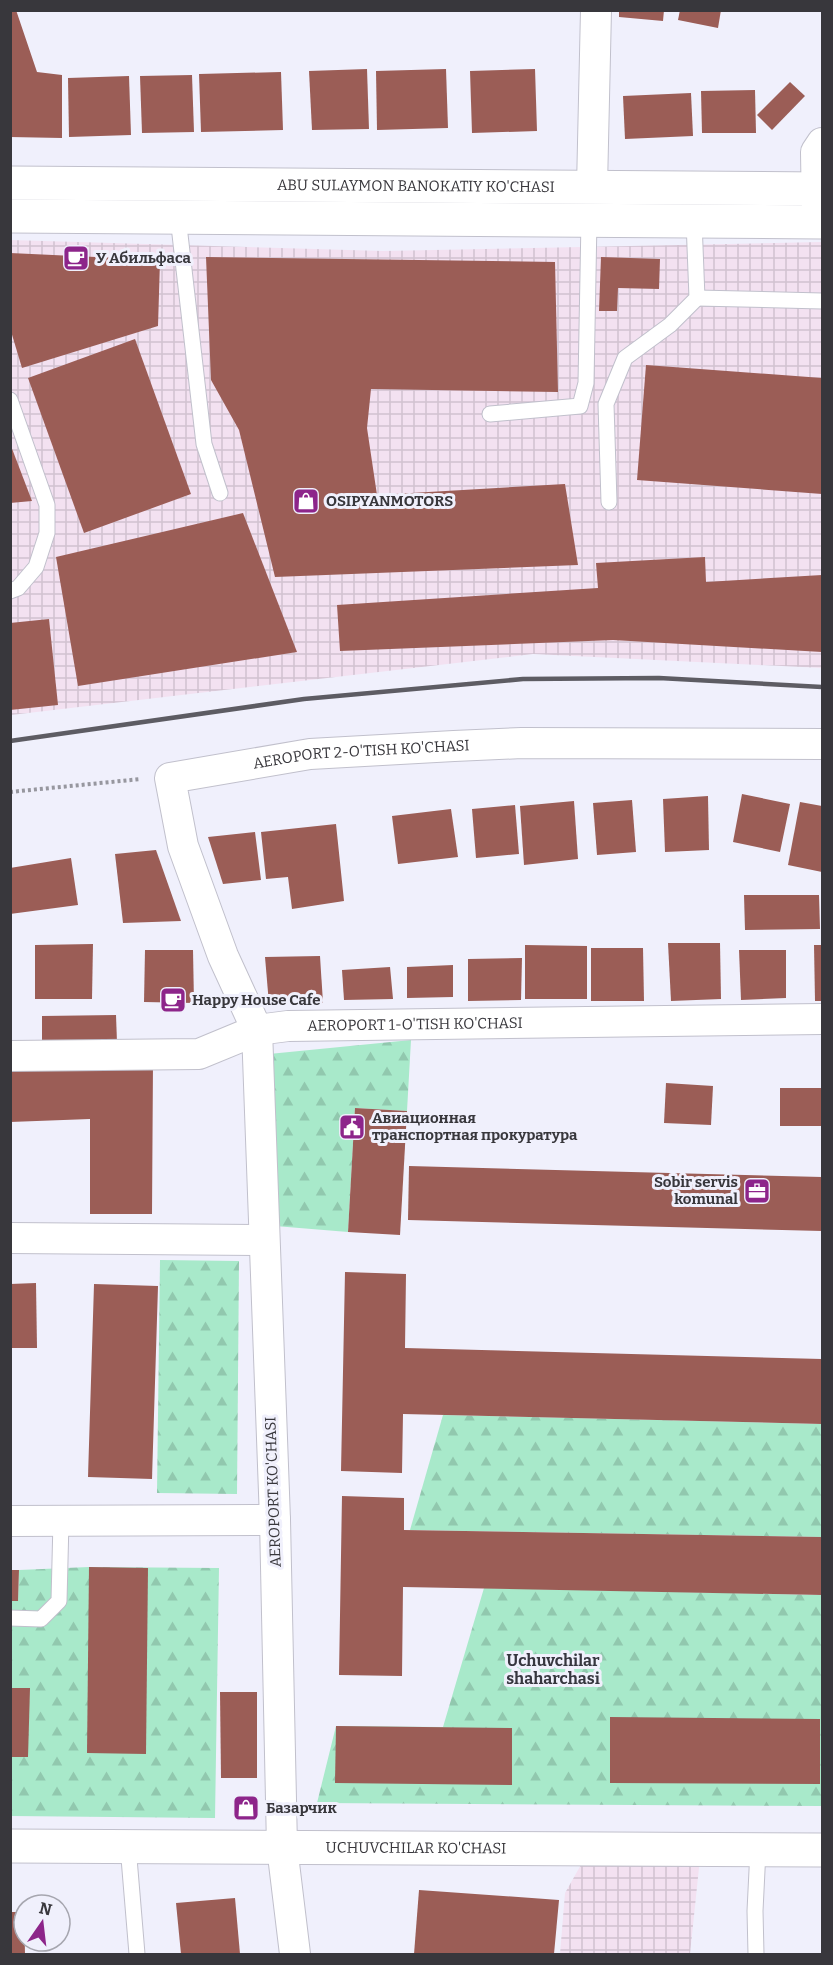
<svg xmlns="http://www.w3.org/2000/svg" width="833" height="1965" font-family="Bitter,serif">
<defs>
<pattern id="industrial-grid" width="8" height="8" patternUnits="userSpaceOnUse" patternTransform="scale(1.5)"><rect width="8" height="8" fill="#f3e1f1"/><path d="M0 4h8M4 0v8" fill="none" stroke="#d1c2d0"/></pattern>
<pattern id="forest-firs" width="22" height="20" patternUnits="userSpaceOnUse" patternTransform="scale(1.5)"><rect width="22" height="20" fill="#a8e9ca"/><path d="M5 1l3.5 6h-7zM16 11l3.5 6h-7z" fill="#91c8ae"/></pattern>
</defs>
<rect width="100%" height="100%" fill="#f0f0fc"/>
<!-- industrial -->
<g fill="url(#industrial-grid)">
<path d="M10,240l373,11 439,-9v426l-289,-14 -522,61z"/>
<path d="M700,1858l-10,96h-130l5,-61 17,-30z"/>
</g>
<!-- forest -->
<g fill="url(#forest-firs)">
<path d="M411,1040l-4,71 -52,-3 -7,124 -73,-6 -6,-172z"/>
<path d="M160,1260l79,1 -2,233 -80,-1z"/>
<path d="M443,1415l379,9v113l-412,-7z"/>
<path d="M89,1567l130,1 -4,250 -204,-2 -1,-215h8l1,-31z"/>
<path d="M484,1588l338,7v211l-505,-3 19,-77 107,1z"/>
</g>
<!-- building -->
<g fill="#9b5d56">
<path d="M10,10h6l21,62 25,3v63l-52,-1z"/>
<path d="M619,10h45l-1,11 -44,-4z"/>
<path d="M680,10h41l-3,18 -40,-8z"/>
<path d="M367,69l2,60 -57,1 -3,-59z"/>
<path d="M446,69l2,59 -71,2 -1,-59z"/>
<path d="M535,69l2,62 -65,2 -2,-62z"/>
<path d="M281,72l2,58 -82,2 -2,-58z"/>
<path d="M192,75l2,57 -52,1 -2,-57z"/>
<path d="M129,76l2,59 -62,2 -1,-59z"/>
<path d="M790,82l15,14 -33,34 -15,-15z"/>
<path d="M755,90l1,43h-54l-1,-42z"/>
<path d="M691,93l2,43 -68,3 -2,-43z"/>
<path d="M10,253l150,7 -2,66 -136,42 -12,-40z"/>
<path d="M206,257l349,5 3,130 -187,-3 -4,39 10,67 188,-11 13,81 -303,12 -36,-147 -28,-50z"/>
<path d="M601,257l59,2 -1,30 -41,-1 -1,23h-18z"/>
<path d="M135,339l56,155 -107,39 -56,-155z"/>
<path d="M646,365l176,13v116l-185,-14z"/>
<path d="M10,446h1l21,55 -22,2z"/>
<path d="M243,513l54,139 -219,34 -22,-129z"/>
<path d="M705,557l1,25 116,-7v77l-209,-12 -273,11 -3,-46 261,-17 -2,-25z"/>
<path d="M49,619l9,86 -48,5v-87z"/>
<path d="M742,794l48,10 -10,48 -47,-10z"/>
<path d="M708,796l1,54 -44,2 -2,-53z"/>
<path d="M632,800l4,52 -39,3 -4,-52z"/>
<path d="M574,801l4,58 -54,6 -4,-59z"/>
<path d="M800,802l22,4v66l-34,-7z"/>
<path d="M515,805l4,49 -43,4 -4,-49z"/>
<path d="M451,809l7,48 -60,7 -6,-48z"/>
<path d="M336,824l8,77 -52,8 -4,-32 -22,2 -5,-47z"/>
<path d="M255,832l6,48 -38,4 -15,-47z"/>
<path d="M156,850l25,71 -58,2 -8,-69z"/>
<path d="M71,858l7,47 -68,9v-46z"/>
<path d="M744,895h75l1,34 -75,1z"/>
<path d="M668,943h52l1,56 -50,2z"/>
<path d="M93,944l-1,55h-57v-54z"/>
<path d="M525,945l62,1v53h-62z"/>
<path d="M814,945h8v56h-7z"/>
<path d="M591,948h52l1,53h-53z"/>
<path d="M145,950h48l1,53 -50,-1z"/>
<path d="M739,950h47v48l-45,2z"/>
<path d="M320,956l3,47 -54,1 -4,-47z"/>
<path d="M522,958l-1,42 -53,1v-42z"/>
<path d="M453,965v32l-46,1v-31z"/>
<path d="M390,967l3,32 -49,1 -2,-30z"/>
<path d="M116,1015l1,27 -75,1v-27z"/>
<path d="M10,1062h143l-1,152h-62v-95l-80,3z"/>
<path d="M666,1083l47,3 -2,39 -47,-2z"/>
<rect x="780" y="1088" width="42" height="38"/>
<path d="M355,1108l52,3 -7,124 -52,-3z"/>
<path d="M409,1166l413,11v54l-414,-11z"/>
<path d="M345,1272l61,2 -1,74 417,11v65l-419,-10 -1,59 -61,-2z"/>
<path d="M36,1283l1,65h-27v-64z"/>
<path d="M94,1284l64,2 -6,193 -64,-2z"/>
<path d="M342,1496l62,2v32l418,7v58l-419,-8 -1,89 -63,-1z"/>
<path d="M89,1567l59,1 -2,186 -59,-1z"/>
<path d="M10,1570h9l-1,31h-8z"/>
<path d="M10,1688h20l-2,69h-18z"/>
<path d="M220,1692h37v86h-36z"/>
<path d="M610,1717l210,2v65l-210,-1z"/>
<path d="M336,1726l176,2v57l-177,-2z"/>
<path d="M419,1890l140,10 -5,54h-140z"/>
<path d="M235,1898l5,56h-59l-5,-51z"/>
<path d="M10,1912h14l1,42h-15z"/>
</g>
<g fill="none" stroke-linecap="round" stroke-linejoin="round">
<defs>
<g id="service">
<path d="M178,217l26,227 16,49"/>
<path d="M697,298l125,3"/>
<path d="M10,400l37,105v28l-11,34 -18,21 -8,3"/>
<path d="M490,414l90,-8 6,-23 3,-163"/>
<path d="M609,502l-3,-98 19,-46 45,-33 27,-27 -3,-77"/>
<path d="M10,1618l31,1 18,-18 2,-80"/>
<path d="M128,1846l9,108"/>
<path d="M756,1954l-1,-43 3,-61"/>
</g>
<g id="minor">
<path d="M592,187l4,-177"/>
<path d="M817,213l-1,-61 6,-9"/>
<path id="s1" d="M10,1056l189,-2 58,-24 31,-4 534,-7"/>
<path d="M10,1238l254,2"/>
<path d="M10,1521l265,-1"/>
<path id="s2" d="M295,1954l-13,-107 -7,-327 -18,-490 -34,-74 -40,-110 -13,-68 140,-24 144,-8 68,-3 300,1"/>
</g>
<g id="tertiary">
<path id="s3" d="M10,1846l812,4"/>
</g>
<g id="secondary">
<path id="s4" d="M10,183l812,6"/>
<path d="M10,216l812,6"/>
</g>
</defs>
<!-- service casing -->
<use href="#service" stroke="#c1c0cc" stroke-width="17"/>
<!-- minor casing -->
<use href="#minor" stroke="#c1c0cc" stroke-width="32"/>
<!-- tertiary casing -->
<use href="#tertiary" stroke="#c1c0cc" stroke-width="35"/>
<!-- secondary casing -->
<use href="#secondary" stroke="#c1c0cc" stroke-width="35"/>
<!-- path -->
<path stroke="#97979f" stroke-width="4" stroke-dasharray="3 3" stroke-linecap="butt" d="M10,792l131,-13"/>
<!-- service -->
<use href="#service" stroke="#fff" stroke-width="15"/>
<!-- minor -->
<use href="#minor" stroke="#fff" stroke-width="30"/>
<!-- tertiary -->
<use href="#tertiary" stroke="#fff" stroke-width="33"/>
<!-- secondary -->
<use href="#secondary" stroke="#fff" stroke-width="33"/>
<!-- rail -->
<path stroke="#5d5c63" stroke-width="4.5" d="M10,741l294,-42 219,-20 136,-1 163,9"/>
</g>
<!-- icons -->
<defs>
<symbol id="cafe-square" viewBox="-11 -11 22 22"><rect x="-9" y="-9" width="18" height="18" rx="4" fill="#8d258a" stroke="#f0f0fc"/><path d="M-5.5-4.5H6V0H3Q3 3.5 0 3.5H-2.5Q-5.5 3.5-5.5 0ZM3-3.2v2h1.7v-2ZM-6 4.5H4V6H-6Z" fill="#fff"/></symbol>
<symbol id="shop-square" viewBox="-11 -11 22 22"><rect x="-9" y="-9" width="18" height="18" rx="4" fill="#8d258a" stroke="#f0f0fc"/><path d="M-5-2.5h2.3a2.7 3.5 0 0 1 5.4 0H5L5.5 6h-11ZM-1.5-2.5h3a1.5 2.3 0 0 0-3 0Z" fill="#fff"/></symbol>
<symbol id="civic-square" viewBox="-11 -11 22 22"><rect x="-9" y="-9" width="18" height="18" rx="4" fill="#8d258a" stroke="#f0f0fc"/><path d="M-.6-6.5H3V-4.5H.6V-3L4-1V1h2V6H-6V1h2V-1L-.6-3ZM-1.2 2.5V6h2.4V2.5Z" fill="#fff"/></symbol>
<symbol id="office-square" viewBox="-11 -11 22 22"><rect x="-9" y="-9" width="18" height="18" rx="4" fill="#8d258a" stroke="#f0f0fc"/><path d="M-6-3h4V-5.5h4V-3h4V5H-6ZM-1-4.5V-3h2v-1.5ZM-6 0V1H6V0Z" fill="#fff"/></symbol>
</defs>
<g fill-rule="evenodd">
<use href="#cafe-square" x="61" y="243" width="30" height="30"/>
<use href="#shop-square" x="291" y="486" width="30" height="30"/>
<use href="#cafe-square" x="158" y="985" width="30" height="30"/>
<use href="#civic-square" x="337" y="1112" width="30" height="30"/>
<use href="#office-square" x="742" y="1176" width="30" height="30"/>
<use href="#shop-square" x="231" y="1793" width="30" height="30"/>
</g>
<g text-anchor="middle" stroke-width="6" stroke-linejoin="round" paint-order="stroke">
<!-- street labels -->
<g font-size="15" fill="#38373c" stroke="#f0f0fc">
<text dy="5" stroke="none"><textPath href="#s4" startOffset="406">ABU SULAYMON BANOKATIY KO'CHASI</textPath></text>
<text dy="5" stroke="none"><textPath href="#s2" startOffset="1386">AEROPORT 2-O'TISH KO'CHASI</textPath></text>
<text dy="5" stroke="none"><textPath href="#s1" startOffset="410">AEROPORT 1-O'TISH KO'CHASI</textPath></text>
<text transform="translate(273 1492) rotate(-92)" y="5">AEROPORT KO'CHASI</text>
<text dy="5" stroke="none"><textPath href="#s3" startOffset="406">UCHUVCHILAR KO'CHASI</textPath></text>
</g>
<!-- poi labels -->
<g font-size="15" font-weight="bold" fill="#38373c" stroke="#f0f0fc" text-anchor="start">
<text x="96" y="263">У Абильфаса</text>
<text x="326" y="506">OSIPYANMOTORS</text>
<text x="192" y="1005">Happy House Cafe</text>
<text x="372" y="1123">Авиационная<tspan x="372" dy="17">транспортная прокуратура</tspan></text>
<text x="738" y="1187" text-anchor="end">Sobir servis<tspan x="738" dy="17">komunal</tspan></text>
<text x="266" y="1813">Базарчик</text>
</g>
<!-- neighbourhood labels -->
<g font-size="16" font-weight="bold" fill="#36363f" stroke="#f0f0fc">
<text x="553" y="1666">Uchuvchilar<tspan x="553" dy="18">shaharchasi</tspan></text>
</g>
</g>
<!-- border -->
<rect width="833" height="1965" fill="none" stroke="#38373c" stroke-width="24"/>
<!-- north arrow -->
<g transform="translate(42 1923) rotate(14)"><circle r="28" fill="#f0f0fc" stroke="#a6a6af" stroke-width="1.5"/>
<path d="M0-4.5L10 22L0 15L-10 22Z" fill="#8d258a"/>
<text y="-9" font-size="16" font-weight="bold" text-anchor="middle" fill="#38373c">N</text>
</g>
</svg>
